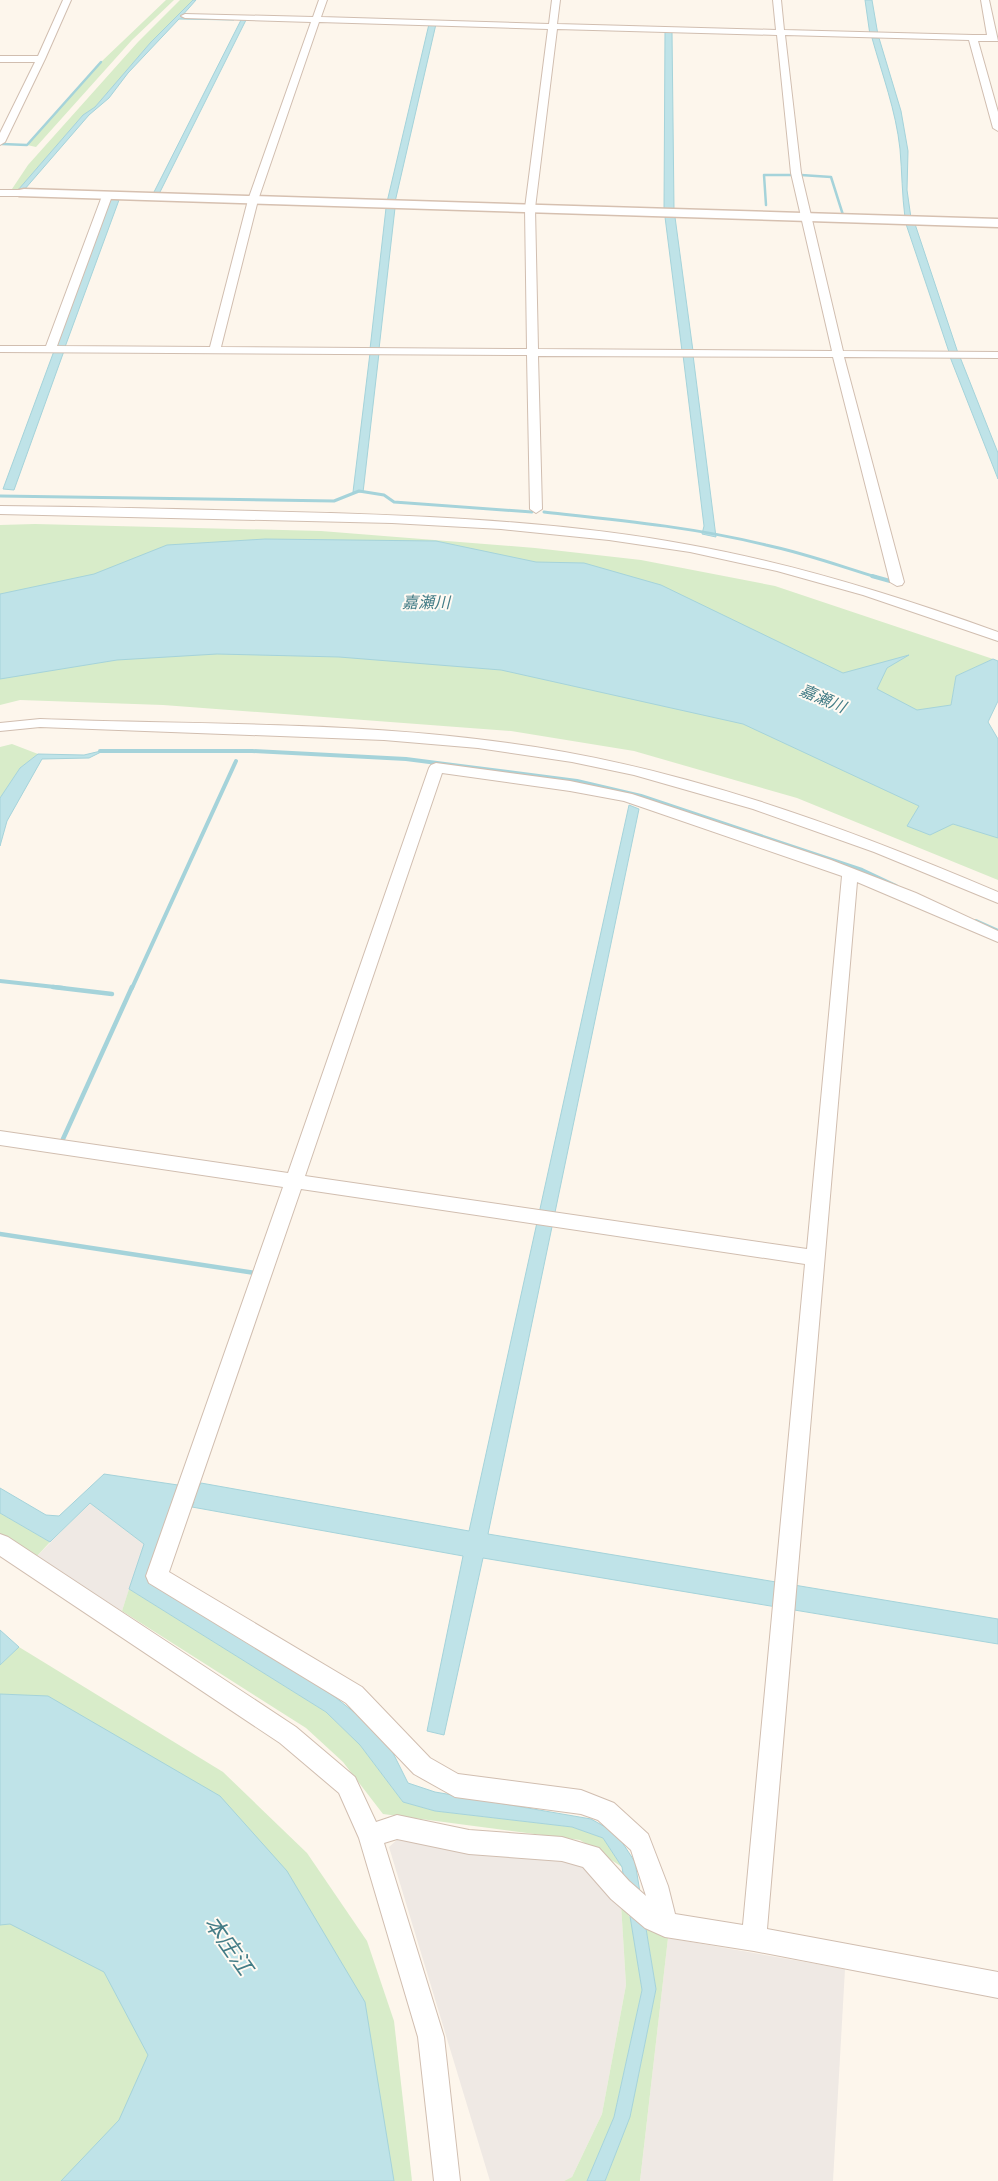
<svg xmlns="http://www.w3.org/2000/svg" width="998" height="2181" font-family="'PT Sans Narrow','Noto Sans JP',sans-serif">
<rect width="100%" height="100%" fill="#fdf6ec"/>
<!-- industrial -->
<g fill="#efe9e4">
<path d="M90,1503l54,41 -22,67 -86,-54z"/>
<path d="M399,1838l182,23 40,43 5,81 -24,129 -30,63 -8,4h-74l-101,-334z"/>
<path d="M668,1938l177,31 -12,212h-193z"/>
</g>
<!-- green -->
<g fill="#d8ecc9">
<path d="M166,0h8l-42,40 -96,107 -9,-2 74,-83z"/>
<path d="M180,0h13l-42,42 -56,65 -12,8 -65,75 -6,-1 16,-24 110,-123z"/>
<path d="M35,524l286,7 214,17 106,12 134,26 218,73 -37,17 -5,29 -30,16 -79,-39 -842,-70v-87z"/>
<path d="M440,599l558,224v57l-201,-82 -163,-47 -123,-20 -348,-26 -143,-5 -20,5v-40z"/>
<path d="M12,744l26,10 -18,14 -20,30v-51z"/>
<path d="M0,1513l50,29 -14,15 -36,-21z"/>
<path d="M129,1589l197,123 34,33 43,57 32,9 137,16 31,11 19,29 -42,-27 -197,-26 -40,-52 -37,-34 -184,-117z"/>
<path d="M19,1647l204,125 84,81 60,88 27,80 18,160h-53l-359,-487v-29z"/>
<path d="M0,1864l221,175 -133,142h-88z"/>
<path d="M621,1904l10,15 11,71 -28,127 -27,64h-23l8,-4 30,-63 24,-129z"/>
<path d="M646,1928l22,10 -28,243h-35l25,-65 26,-127z"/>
</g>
<!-- water -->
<g fill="#bfe3e8" stroke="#a5d3da">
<path d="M193,0h3l-15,17 54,1 -1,2 -55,-1 -51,54 -19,25 -20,17 -65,75h-6l65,-75 12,-8 56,-65z"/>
<path d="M865,0h7l6,35h-8z"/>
<path d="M242,18h5l-88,176h-6z"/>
<path d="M429,24h7l-41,178h-8z"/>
<path d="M665,32h7l2,178h-10z"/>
<path d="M872,38h7l22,73 7,40 -1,39 4,28h-6c-3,-23 -3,-46 -5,-69 -4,-38 -18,-75 -28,-111z"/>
<path d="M110,199l9,1 -54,147h-9z"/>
<path d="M386,208h9l-16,141h-9z"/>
<path d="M665,217h10l18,134h-11z"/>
<path d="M906,224h9l43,129 -9,-1z"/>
<path d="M54,351h10l-50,139 -11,-1z"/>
<path d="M370,353h9l-15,131 -1,8h-10z"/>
<path d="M683,355h10l23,182 -14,-3 2,-8z"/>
<path d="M950,357h10l38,96v26z"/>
<path d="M265,539l171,2 100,21 48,1 77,22 182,88 66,-18 -22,13 -10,21 40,21 34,-5 5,-29 37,-17 5,2v40l-10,21 10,17v99l-45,-14 -23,11 -23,-9 12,-20 -176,-82 -242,-54 -162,-13 -122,-3 -100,6 -117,19v-85l94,-20 73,-29z"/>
<path d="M105,750l-16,8 -47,1 -35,62 -7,25v-48l20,-30 18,-14 46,1z"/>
<path d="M629,805l10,4 -151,725 510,85v25l-515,-86 -39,177 -17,-4 36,-175 -271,-49 2,-5 -19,-3 -28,78 188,120 50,40 23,46 27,9 156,27 25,14 19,29 21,127 -26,128 -25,64h-18l27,-64 28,-127 -20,-123 -19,-29 -31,-11 -137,-16 -32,-9 -43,-57 -34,-33 -197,-123 15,-45 -54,-41 -40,39 -50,-29v-25l46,27 13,1 45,-42 94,14 3,-5 268,48z"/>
<path d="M0,1630l19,17 -19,18z"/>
<path d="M0,1694l48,2 172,100 67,75 78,131 29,179h-333l58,-61 29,-65 -44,-83 -94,-48 -10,1z"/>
</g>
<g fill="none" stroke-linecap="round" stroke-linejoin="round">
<!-- stream-far3 -->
<g stroke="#a5d3da" stroke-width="2.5">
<path d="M2,144l25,1 74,-83"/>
<path d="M801,175l30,2 12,38h4"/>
<path d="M766,205l-2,-30h27"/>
</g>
<!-- stream-far2 -->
<g stroke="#a5d3da" stroke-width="3">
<path d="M0,496l334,5 25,-10 25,4 10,7 138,10"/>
<path d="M544,512c74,8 149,15 222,33 38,8 74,21 110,32"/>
</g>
<!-- stream-far1 -->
<g stroke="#a5d3da" stroke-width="4">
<path d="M872,576l18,5"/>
<path d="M100,751h152l154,8 171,22 64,15 221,74 34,16"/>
<path d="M976,921l22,10"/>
<path d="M0,981l64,7"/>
<path d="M132,988l104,-227"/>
</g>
<!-- stream -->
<g stroke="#a5d3da" stroke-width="4.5">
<path d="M53,987l59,7"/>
<path d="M63,1139l69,-152"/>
<path d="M0,1234l255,39"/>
</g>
<defs>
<g id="street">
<path d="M63,0h8l-26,59 -40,83 -5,3v-12l35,-71h-35v-6h38z"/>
<path d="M319,0h8l-6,17 228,7 3,-24h8l-3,24 219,6 -3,-30h8l3,30 189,5h14l-6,-35h8l9,41h-20l20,71v19l-5,-3 -24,-88 -184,-5 16,138 42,178 155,1v6l-154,-1 60,225 -2,3 -5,1 -7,-4 -57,-225 -295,-1 4,153 -6,4 -6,-4 -3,-154 -527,-3v-6h46l56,-150 5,-3 5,3 -55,150 153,1 38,-147 63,-178 -126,-4 -4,-2 4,-2 128,3zM319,22l229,7 -23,179 2,141 -306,-2 37,-147zM557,29l220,6 14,138 41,178 -294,-2 -3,-141z"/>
<path d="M0,190h24l5,3 -5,3h-24z"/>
<path d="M0,506c110,1 220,4 331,7 120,4 241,10 359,32 105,19 208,51 308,87v9l-135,-46 -86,-24 -87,-19 -81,-12 -108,-11 -109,-6 -392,-9z"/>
<path d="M40,719c155,6 314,2 468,24 171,23 333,82 490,149v11l-124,-51 -121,-43 -119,-34 -62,-13 -94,-14 -94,-8 -344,-13 -40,4v-8z"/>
<path d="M436,763l134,18 62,13 199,66 85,33 82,38v11l-141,-60 -90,1047 231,43v26l-244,-47 -89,-14 -20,-9 -34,-29 -28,-32 -21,-6 -93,-7 -72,-15 -13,4 60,194 16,144h-26l-16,-144 -59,-199 -20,-45 -59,-50 -280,-187v-22l8,3 288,190 59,50 21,45 21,-7 72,15 93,7 37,11 30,33 17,15 -15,-46 -33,-30 -17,-6 -126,-17 -41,-23 -68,-71 -197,-120 -3,-7 137,-389 -283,-42v-14l288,42 141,-405 2,-3zM442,773l128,18 54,10 218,75 -35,373 -502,-73zM301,1189l504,75 -62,661 -68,-11 -7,-28 -20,-52 -34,-31 -33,-13 -123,-16 -28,-16 -68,-71 -193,-115z"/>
</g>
<path id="secondary" d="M24,189l974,30v8l-979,-31 -2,-3 2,-3z"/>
</defs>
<!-- street casing -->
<use href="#street" stroke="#d1beb0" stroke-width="2"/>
<!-- secondary casing -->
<use href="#secondary" stroke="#d6c0b0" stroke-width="3"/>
<!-- street -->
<use href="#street" fill="#fff" fill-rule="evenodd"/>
<!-- secondary -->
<use href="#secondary" fill="#fff" fill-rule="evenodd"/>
</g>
<g text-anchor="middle" stroke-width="4" stroke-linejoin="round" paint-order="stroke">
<!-- far-water labels -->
<g font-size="16" font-style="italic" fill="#437c86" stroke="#fffaf3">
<text x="426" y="608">嘉瀬川</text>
<text transform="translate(823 698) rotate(23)" y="6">嘉瀬川</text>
</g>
<!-- near-water labels -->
<g font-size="22" font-style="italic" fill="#437c86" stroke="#fffaf3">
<text transform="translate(229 1945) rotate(55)" y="8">本庄江</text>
</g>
</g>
</svg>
